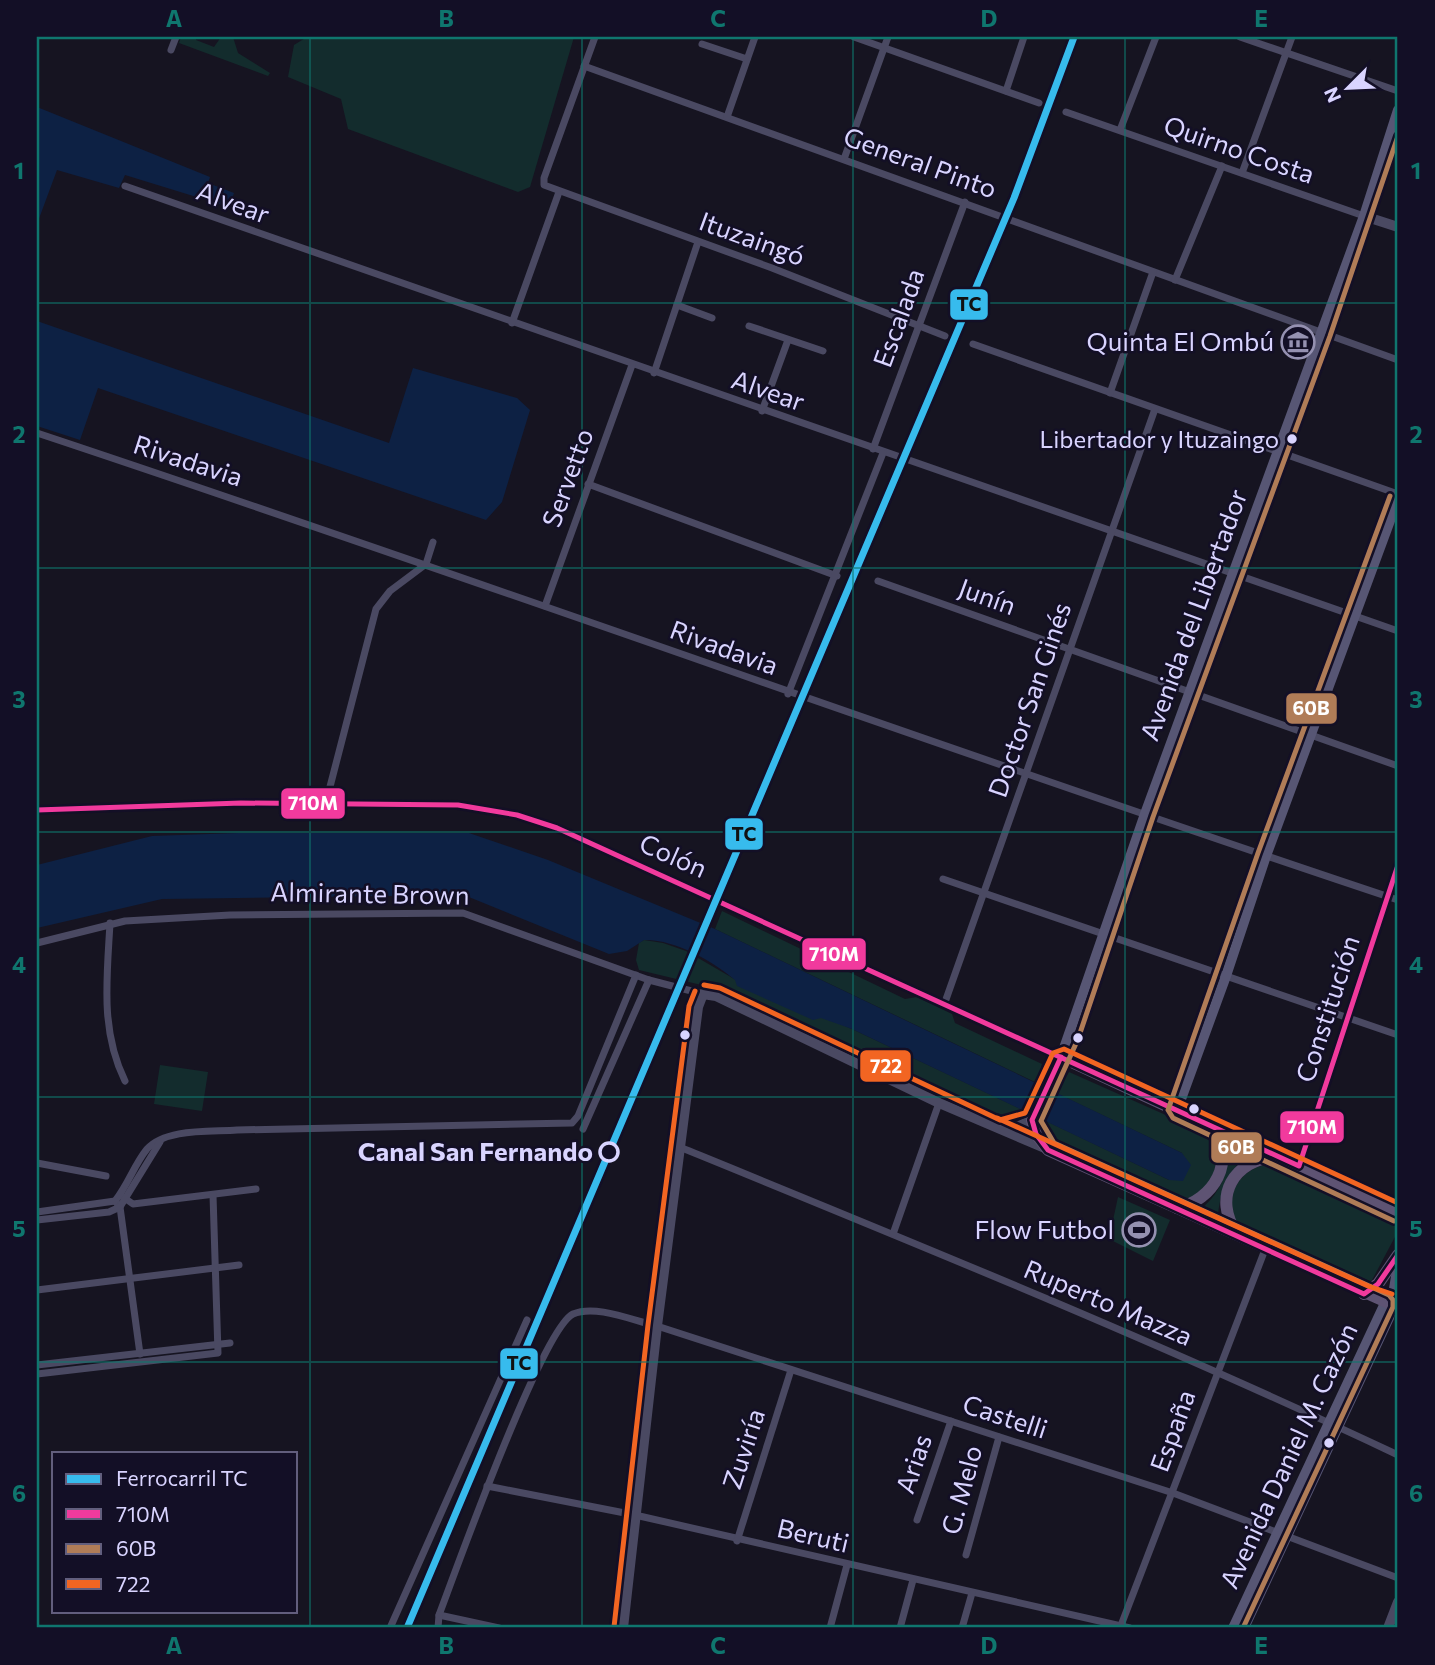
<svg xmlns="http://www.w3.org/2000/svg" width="1435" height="1665" font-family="Commissioner,sans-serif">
<rect width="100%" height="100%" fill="#161421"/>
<!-- green -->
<g fill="#132c2d">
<path d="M181,37h15v3l18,7 7,-10h12l5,16 32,20 -2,3 -89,-33z"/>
<path d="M307,37h267l-44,150 -12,5 -170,-63 -7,-30 -53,-22 6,-32z"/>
<path d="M722,911l183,88 12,-2 35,17 3,9 87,41 -5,19 -322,-154z"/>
<path d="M644,940l19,3 23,8 50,29 116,49 173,82 -14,12 -13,-2 -280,-132 -79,-19 -3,-10 3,-17z"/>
<path d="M160,1065l48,7 -6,39 -48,-7z"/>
<path d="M1069,1072l135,60c23,22 10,69 -24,68l-133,-62 -3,-18 125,60 13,-27 -126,-60z"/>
<path d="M1229,1142l21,11c-20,14 -31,40 -32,65l-17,-9c21,-17 28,-40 28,-67z"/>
<path d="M1264,1165l134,61 -1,7 -26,49 -8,2 -124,-58c-17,-25 -3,-54 25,-61z"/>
<path d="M1118,1197l52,23 -17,41 -44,-22z"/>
</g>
<!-- water -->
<g fill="#0d2144">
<path d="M37,107l173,70 -2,6 26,10 -5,14 -104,-32 -6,13 -62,-18 -20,54z"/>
<path d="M37,321l352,122 24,-75 104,30 13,12 -28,92 -16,18 -388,-132 -18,52 -43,-14z"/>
<path d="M238,833h231l79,27 167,69 467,224 9,12 -8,16 -14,-1 -317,-151 -31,-11 -8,2 -76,-34 -2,-6c-22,-19 -61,-41 -91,-40l-17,11 -18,3 -145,-59 -302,4 -125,29v-63l115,-29z"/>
</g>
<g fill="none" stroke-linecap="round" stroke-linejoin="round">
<!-- minor -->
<g stroke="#4a4962" stroke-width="7">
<path d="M595,37l-51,141v7l228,83 173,68"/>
<path d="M854,37l185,66"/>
<path d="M1240,37l158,54"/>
<path d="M702,44l45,15"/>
<path d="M171,50l5,-13"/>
<path d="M584,66l814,294"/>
<path d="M1006,91l18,-54"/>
<path d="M1066,112l298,104"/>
<path d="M727,117l28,-80"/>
<path d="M1120,130l36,-93"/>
<path d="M844,159l44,-122"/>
<path d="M1242,173l50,-136"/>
<path d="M125,186l1273,445"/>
<path d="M1175,280l47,-114"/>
<path d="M677,305l35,13"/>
<path d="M512,323l47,-131"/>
<path d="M749,326l74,25"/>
<path d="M973,344l425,150"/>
<path d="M654,373l44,-131"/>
<path d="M1110,393l43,-121"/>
<path d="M762,411l26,-71"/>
<path d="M37,433c455,151 906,316 1361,467"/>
<path d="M873,449l92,-247"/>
<path d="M588,484l249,92"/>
<path d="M878,581l520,185"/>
<path d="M545,606l87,-241"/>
<path d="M788,694l95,-241"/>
<path d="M325,806l51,-197 14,-18 36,-27 7,-22"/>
<path d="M37,810l204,-7 217,2 59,10 40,13 504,229"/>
<path d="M943,879l455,156"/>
<path d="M110,923c-3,55 -10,107 15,158"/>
<path d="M37,943l88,-22 105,-6 233,-2 186,67 54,14"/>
<path d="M944,1005l211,-596"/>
<path d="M583,1129l66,-149"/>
<path d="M682,1148c240,98 481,196 716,307"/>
<path d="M37,1163l69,13"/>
<path d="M1299,1166l99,-301"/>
<path d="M123,1197l10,7 123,-15"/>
<path d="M115,1201l5,6 20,147"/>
<path d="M37,1212l78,-11c13,-16 19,-36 32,-52 19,-21 63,-17 90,-19l335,-7 6,-7 58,-141"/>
<path d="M37,1220l72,-8 11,-5 40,-65"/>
<path d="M893,1234l46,-131"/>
<path d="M37,1290l202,-25"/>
<path d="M37,1365l193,-22"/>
<path d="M37,1374l181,-21 -5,-158"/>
<path d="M487,1486l148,29 495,113"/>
<path d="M917,1520l34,-99"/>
<path d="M737,1541l54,-171"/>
<path d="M966,1555l33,-118"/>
<path d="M439,1615l60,13"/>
<path d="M390,1628l137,-308"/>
<path d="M438,1628l1,-13c17,-45 103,-286 134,-301 23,-10 61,7 84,12l516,167 225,85"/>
<path d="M830,1628l17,-63"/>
<path d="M900,1628l13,-48"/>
<path d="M962,1628l10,-35"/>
<path d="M1120,1628l146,-381"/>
</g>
<!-- tertiary -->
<g stroke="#4a4962" stroke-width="10">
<path d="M1364,216l34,11"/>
<path d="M1002,1128l15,-1 15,-7"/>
<path d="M623,1628l34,-302 41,-319 5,-13 13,2 223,107 108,46"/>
<path d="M1388,1628l10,-26"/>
</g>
<!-- secondary -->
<g stroke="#575674" stroke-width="10">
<path d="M1061,1057l84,-243 219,-598 34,-106"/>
<path d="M1177,1110l49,-134 40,-120 132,-357"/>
<path d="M1233,1628l152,-325"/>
<path d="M1244,1628l145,-310 9,-53"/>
</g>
<!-- primary -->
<g stroke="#5e5373" stroke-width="12">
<path d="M1177,1208c36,-7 61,-48 34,-80"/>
<path d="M1398,1213l-337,-156 -29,63 4,14 12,16 350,157"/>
<path d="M1237,1234c-25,-37 -4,-74 40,-78"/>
<path d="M1364,1294l14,-10 20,-29"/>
</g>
<defs>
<g id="bus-1">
<path d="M37,810l204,-7 217,2 59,10 40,13 742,338 99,-301"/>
<path d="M1061,1057l-29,63 4,14 12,16 316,144 14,-10 20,-29"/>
</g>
<g id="bus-2">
<path d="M1390,496l-132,357 -90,257 5,8 221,103"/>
<path d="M1243,1628l150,-321v-7l-4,-5 -335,-152 -13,-22 37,-82 75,-222 177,-481 68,-200"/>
</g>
<g id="bus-3">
<path d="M704,985l16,3 280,132 25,-7 28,-60 11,-4 334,154"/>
<path d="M997,1118l371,168 24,8"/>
<path d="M614,1627l34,-302 41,-319 6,-15"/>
</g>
</defs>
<!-- bus-1 casing -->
<use href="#bus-1" stroke="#130f26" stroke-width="10"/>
<!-- bus-2 casing -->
<use href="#bus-2" stroke="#130f26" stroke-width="10"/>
<!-- bus-3 casing -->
<use href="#bus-3" stroke="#130f26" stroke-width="10"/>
<!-- bus-1 -->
<use href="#bus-1" stroke="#f13a9d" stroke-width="5"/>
<!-- bus-2 -->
<use href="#bus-2" stroke="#b07c57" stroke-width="5"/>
<!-- bus-3 -->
<use href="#bus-3" stroke="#f26522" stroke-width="5"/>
<defs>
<path id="rail-1" d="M407,1628l607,-1430 60,-161"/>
</defs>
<!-- rail-1 casing -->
<use href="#rail-1" stroke="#130f26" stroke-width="12"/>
<!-- rail-1 -->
<use href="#rail-1" stroke="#37bbed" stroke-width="7"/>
</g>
<!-- grid -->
<path fill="none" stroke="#0f766e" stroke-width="2" stroke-opacity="0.55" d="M310,37v1591M582,37v1591M853,37v1591M1125,37v1591M37,303h1361M37,568h1361M37,832h1361M37,1097h1361M37,1362h1361"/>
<!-- icons -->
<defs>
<symbol id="museum-ring" viewBox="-11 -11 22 22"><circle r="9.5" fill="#130f26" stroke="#9591b1" stroke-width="1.5"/><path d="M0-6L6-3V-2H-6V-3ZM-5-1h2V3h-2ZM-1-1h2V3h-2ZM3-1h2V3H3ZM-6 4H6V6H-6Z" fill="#9591b1"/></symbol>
<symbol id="stadium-ring" viewBox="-11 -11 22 22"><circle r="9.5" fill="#130f26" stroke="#9591b1" stroke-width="1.5"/><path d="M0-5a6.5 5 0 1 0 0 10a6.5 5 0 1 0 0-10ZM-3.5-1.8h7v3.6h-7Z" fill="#9591b1"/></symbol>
</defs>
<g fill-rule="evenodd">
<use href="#museum-ring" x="1279" y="323" width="38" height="38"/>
<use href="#stadium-ring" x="1120" y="1211" width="38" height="38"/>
</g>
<!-- markers -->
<g fill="#d9d4ff" stroke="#130f26" stroke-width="2.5">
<circle cx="1292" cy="439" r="6"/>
<circle cx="685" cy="1035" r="6"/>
<circle cx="1078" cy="1038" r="6"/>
<circle cx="1194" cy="1109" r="6"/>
<circle cx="1329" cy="1443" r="6"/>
</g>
<circle fill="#130f26" stroke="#d9d4ff" stroke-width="3.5" cx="609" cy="1152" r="9"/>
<g text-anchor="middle" stroke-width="5" stroke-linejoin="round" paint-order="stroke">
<!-- bus labels -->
<g font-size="24" fill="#d9d4ff" stroke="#130f26" text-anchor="end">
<text x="1279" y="448">Libertador y Ituzaingo</text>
</g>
<!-- street labels -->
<g font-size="26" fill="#d9d4ff" stroke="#130f26">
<text transform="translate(1239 150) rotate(19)" y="9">Quirno Costa</text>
<text transform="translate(920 163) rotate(20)" y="9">General Pinto</text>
<text transform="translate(233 203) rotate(20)" y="9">Alvear</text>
<text transform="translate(752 239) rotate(20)" y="9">Ituzaingó</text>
<text transform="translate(899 318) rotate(-70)" y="9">Escalada</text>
<text transform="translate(768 391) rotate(19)" y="9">Alvear</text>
<text transform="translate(188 461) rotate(18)" y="9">Rivadavia</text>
<text transform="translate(568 478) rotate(-70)" y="9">Servetto</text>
<text transform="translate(987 597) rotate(20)" y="9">Junín</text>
<text transform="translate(1194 615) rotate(-70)" y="9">Avenida del Libertador</text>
<text transform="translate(724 648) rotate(20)" y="9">Rivadavia</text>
<text transform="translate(1030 700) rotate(-71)" y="9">Doctor San Ginés</text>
<text transform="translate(673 856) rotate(24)" y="9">Colón</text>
<text transform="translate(370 894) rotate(1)" y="9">Almirante Brown</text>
<text transform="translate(1328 1009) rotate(-72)" y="9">Constitución</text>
<text transform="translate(1108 1303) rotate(23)" y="9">Ruperto Mazza</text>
<text transform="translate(1005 1417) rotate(18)" y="9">Castelli</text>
<text transform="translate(1173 1431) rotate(-70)" y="9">España</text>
<text transform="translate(744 1449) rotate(-72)" y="9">Zuviría</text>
<text transform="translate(1289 1456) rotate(-65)" y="9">Avenida Daniel M. Cazón</text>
<text transform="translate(914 1464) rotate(-71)" y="9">Arias</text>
<text transform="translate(962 1490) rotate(-75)" y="9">G. Melo</text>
<text transform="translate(813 1536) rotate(13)" y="9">Beruti</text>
</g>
<!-- poi labels -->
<g font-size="26" fill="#d9d4ff" stroke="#130f26" text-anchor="end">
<text x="1274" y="351">Quinta El Ombú</text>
<text x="1114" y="1239">Flow Futbol</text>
</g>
<!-- stop labels -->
<g font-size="26" font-weight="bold" fill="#d9d4ff" stroke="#130f26" text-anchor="end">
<text x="593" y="1161">Canal San Fernando</text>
</g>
</g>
<g stroke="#130f26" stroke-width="2.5">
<rect x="949" y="288" width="40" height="33" rx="7" fill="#37bbed"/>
<rect x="1285" y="692" width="53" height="33" rx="7" fill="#b07c57"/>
<rect x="280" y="787" width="66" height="33" rx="7" fill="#f13a9d"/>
<rect x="724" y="817" width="40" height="34" rx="7" fill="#37bbed"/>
<rect x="801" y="937" width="66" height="34" rx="7" fill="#f13a9d"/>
<rect x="859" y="1049" width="53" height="34" rx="7" fill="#f26522"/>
<rect x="1279" y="1110" width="66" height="34" rx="7" fill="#f13a9d"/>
<rect x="1210" y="1131" width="53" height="33" rx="7" fill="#b07c57"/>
<rect x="499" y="1347" width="40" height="33" rx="7" fill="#37bbed"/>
</g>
<g font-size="19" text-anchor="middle" font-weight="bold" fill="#fff">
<text x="1311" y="715">60B</text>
<text x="313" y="810">710M</text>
<text x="834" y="961">710M</text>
<text x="886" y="1073">722</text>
<text x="1312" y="1134">710M</text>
<text x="1236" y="1154">60B</text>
</g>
<g font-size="19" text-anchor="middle" font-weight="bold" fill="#111">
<text x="969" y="311">TC</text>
<text x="744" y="841">TC</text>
<text x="519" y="1370">TC</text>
</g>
<!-- border -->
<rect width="1435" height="1665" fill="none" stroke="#130f26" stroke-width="77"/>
<!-- legend -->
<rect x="52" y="1452" width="245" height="161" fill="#130f26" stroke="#625e7d" stroke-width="2"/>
<rect x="66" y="1474" width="35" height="10" fill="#37bbed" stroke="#625e7d" stroke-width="2"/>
<text x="116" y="1486" font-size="21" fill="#d9d4ff">Ferrocarril TC</text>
<rect x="66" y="1509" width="35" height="10" fill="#f13a9d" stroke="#625e7d" stroke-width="2"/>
<text x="116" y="1522" font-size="21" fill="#d9d4ff">710M</text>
<rect x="66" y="1544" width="35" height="10" fill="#b07c57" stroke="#625e7d" stroke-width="2"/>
<text x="116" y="1556" font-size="21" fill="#d9d4ff">60B</text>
<rect x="66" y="1579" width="35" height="10" fill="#f26522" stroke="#625e7d" stroke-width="2"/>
<text x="116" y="1592" font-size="21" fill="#d9d4ff">722</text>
<!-- north arrow -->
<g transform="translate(1348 88) rotate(246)" stroke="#130f26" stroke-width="5" paint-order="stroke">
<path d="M0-5L12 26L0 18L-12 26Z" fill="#d9d4ff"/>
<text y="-10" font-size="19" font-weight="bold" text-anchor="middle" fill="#d9d4ff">N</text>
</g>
<rect x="38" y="38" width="1358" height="1588" fill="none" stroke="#0f766e" stroke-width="2.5"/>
<g font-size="23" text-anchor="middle" font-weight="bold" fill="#0f766e">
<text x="174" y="27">A</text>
<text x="446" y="27">B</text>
<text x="718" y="27">C</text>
<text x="989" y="27">D</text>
<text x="1261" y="27">E</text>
<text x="19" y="179">1</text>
<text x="1416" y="179">1</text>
<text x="19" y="443">2</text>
<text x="1416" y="443">2</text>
<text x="19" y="708">3</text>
<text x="1416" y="708">3</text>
<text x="19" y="973">4</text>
<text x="1416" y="973">4</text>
<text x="19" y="1237">5</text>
<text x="1416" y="1237">5</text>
<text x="19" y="1502">6</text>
<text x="1416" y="1502">6</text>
<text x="174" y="1654">A</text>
<text x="446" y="1654">B</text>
<text x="718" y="1654">C</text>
<text x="989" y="1654">D</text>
<text x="1261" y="1654">E</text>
</g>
</svg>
